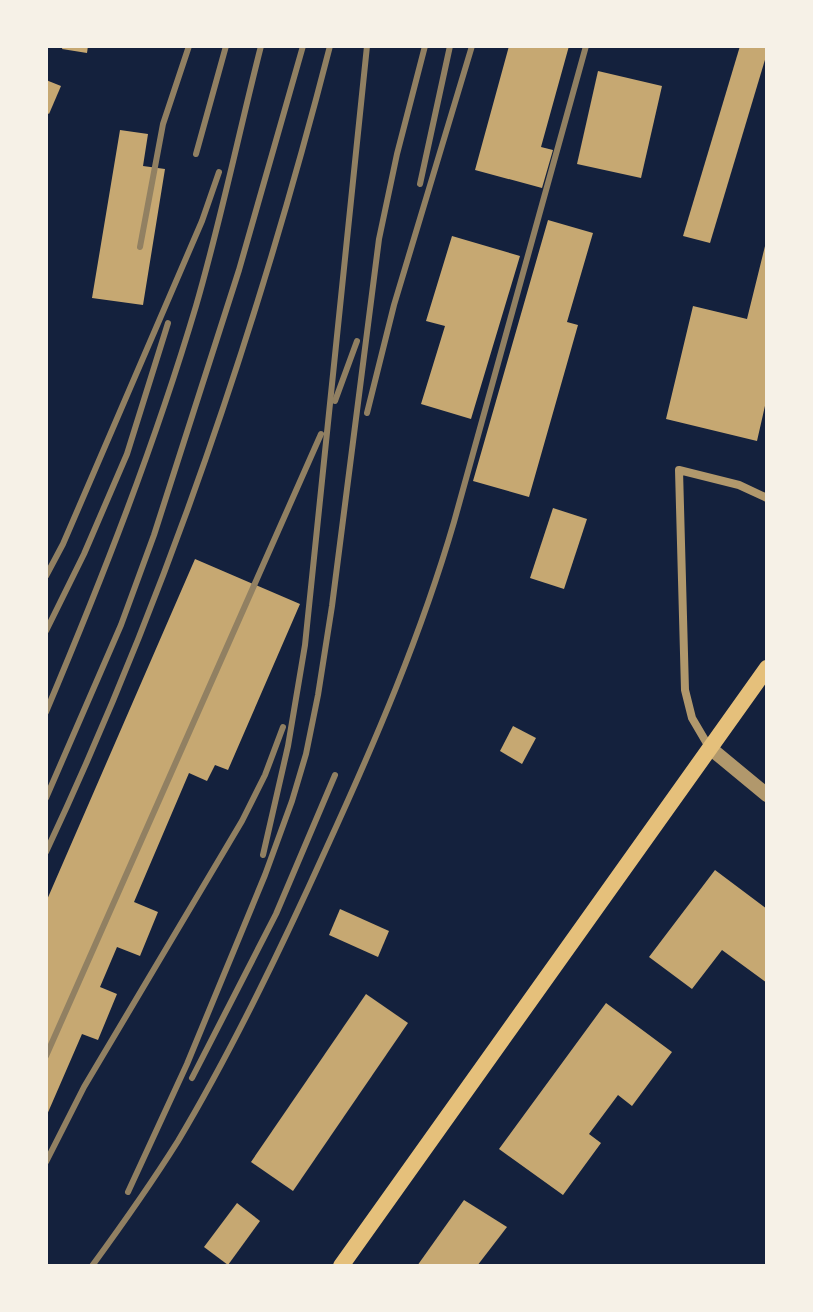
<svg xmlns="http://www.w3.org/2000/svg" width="813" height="1312" font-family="'Work Sans',sans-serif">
<rect width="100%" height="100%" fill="#14213d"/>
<!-- building -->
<g fill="#c6a872">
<path d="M63,46h25l-1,7 -25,-4z"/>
<path d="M509,46h60l-28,101 12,3 -11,38 -67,-18z"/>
<path d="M740,46h27v7l-57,190 -27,-7z"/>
<path d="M598,71l64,15 -21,92 -64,-14z"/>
<path d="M46,80l15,6 -12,28 -3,-2z"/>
<path d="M120,130l28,4 -5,32 22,3 -22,136 -51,-7z"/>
<path d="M548,220l45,13 -26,89 11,3 -49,172 -56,-16z"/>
<path d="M452,236l68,20 -49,163 -50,-15 24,-78 -19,-5z"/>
<path d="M766,242l1,155 -10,44 -91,-22 27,-113 54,13z"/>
<path d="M553,508l34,11 -23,70 -34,-11z"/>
<path d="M195,559l105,45 -72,166 -13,-5 -8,16 -18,-8 -55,129 24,10 -18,44 -23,-9 -17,40 17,7 -19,46 -16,-6 -36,83v-215z"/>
<path d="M513,726l23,12 -14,26 -22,-13z"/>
<path d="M715,870l52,39v74l-45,-33 -30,39 -43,-32z"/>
<path d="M340,909l49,22 -11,26 -49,-22z"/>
<path d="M366,994l42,29 -115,168 -42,-29z"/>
<path d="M606,1003l66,49 -40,54 -14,-11 -29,39 12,9 -38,52 -64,-46z"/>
<path d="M464,1200l43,27 -30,39h-60z"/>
<path d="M237,1203l23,18 -32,44 -24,-18z"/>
</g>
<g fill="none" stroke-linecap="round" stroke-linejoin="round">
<!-- minor -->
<path stroke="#b1986c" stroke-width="8" d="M709,747l-17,-29 -7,-28 -6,-220 60,15 28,13"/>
<!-- tertiary -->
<path stroke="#b1986c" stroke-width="14" d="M710,748l57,47"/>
<!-- secondary -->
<path stroke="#e5c07b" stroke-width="16" d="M341,1266l426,-598"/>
<!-- rail -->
<g stroke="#918062" stroke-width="6">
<path d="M196,154l30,-108"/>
<path d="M420,184l30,-138"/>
<path d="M140,247l23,-123 26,-78"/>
<path d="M335,401l22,-60"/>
<path d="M367,413l27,-108 78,-259"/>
<path d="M46,576l17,-32 139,-323 17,-49"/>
<path d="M46,631l38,-77 43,-100 41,-131"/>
<path d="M46,712c56,-133 109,-268 150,-406 25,-86 43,-174 65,-260"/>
<path d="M46,798l75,-173 33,-90 85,-265 64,-224"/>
<path d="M46,852c121,-258 213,-530 284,-806"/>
<path d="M263,855l25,-109 17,-101 62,-599"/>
<path d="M46,1056l275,-622"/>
<path d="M192,1078l84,-164 59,-139"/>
<path d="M46,1162l38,-75 158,-266 23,-46 18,-48"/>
<path d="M128,1192l59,-128 78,-189 27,-74 14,-47 12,-59 14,-89 47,-367 18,-85 28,-108"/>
<path d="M92,1266c30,-41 59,-82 86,-125 56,-94 103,-192 148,-292 49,-107 95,-214 128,-327l132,-476"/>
</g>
</g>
<!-- border -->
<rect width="813" height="1312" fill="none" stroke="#f6f1e7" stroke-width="96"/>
</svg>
